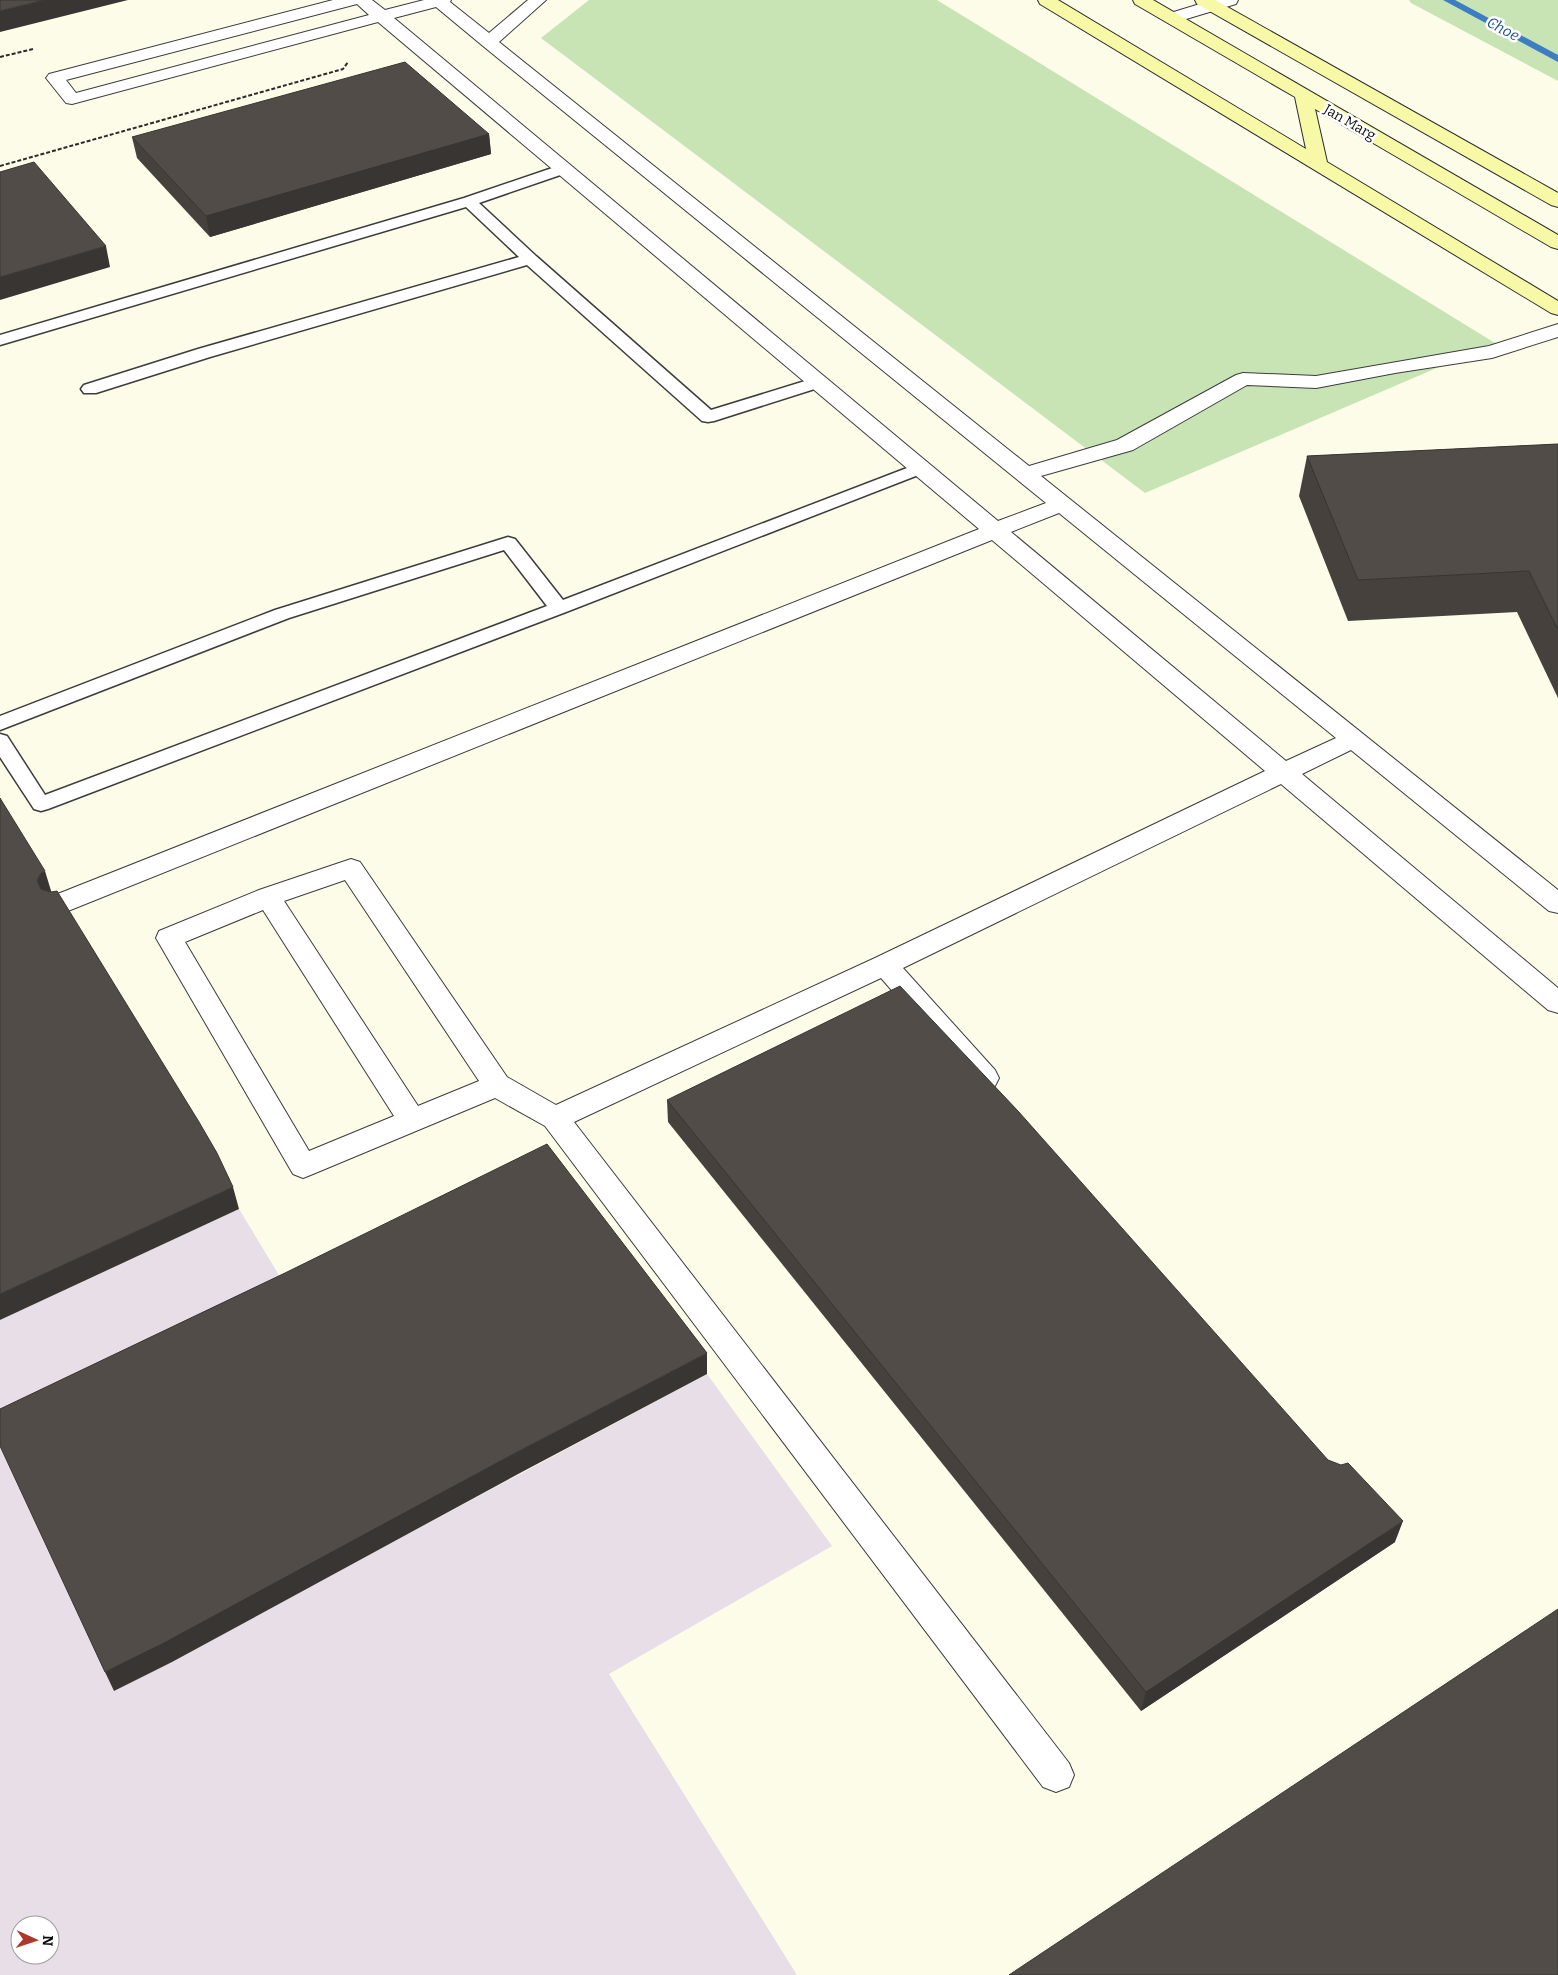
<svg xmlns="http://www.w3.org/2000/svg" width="1558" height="1975" font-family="Bitter,serif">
<rect width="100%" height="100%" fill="#fdfce8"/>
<!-- industrial -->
<g fill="#e8dee8" fill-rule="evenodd">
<path d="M239,1209l52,86 -291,140v-115z"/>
<path d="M707,1374l125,172 -223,128 188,301h-797v-529l114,245zM20,1925h30v30h-30z"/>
</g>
<!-- green -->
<g fill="#c8e4b5">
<path d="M589,0h348l558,343 -350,150 -604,-455z"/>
<path d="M1409,0h149v81l-147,-78z"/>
</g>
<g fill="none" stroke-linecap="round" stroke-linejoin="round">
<!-- stream -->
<path fill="#3d7dc2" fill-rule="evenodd" d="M1443,0h12l103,55v7z"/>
<defs>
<g id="lane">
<path d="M564,164l5,2 3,3 -3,3 -90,31 57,53 175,154 107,-33 6,1 2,4 -2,4 -110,35 -6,1 -6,-1 -175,-156 -317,92 -114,36h-12l-3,-4 3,-4 114,-36 321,-92 -53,-50 -466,138v-10l464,-137z"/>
<path d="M920,463l6,1 3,4 -3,4 -360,140 -518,197 -7,2 -7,-2 -34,-52v-23l7,2 38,59 502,-189 -43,-56 -215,68 -289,112v-14l275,-106 233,-73 7,2 48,61z"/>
</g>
<g id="street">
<path d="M333,0h39l13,10 39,-10h27l-1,2 39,31 39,-33h18l-47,42 530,424 88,-26 119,-65 7,-2 73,3 173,-30 69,-22v13l-66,21 -97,15 -79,15 -69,-3 -114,65 -92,26 517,414v23l-9,-2 -198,-161 -49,24 256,214v25l-10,-3 -267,-226 -378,184 92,102 4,8 -4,8 -10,3 -10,-3 -94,-108 -307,144 495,641 5,12 -5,12 -13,5 -13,-5 -498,-661 -50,-28 -182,76 -10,4 -10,-4 -137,-236 3,-7 100,-41 92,-31 9,3 147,215 49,28 319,-147 390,-187 -273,-231 -924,371 -9,2 -9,-2 -4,-7 4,-7 929,-368 -601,-507 -306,82 -6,-1 -20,-25 3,-4zM357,4l12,11 -293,78 -10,-13zM436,7l47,39 563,457 -48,18 -604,-503zM1059,513l277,225 -50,23 -275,-229zM345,880l134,201 -61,25 -134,-205zM263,910l131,206 -85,35 -124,-209z"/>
<path d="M1213,0h25l-2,4 -63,19 -6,-1 -2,-4 2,-4z"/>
</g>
<g id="secondary">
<path d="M1038,0h20l248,149 -11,-52 -160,-93 -2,-4h20l405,235v14l-7,-2 -236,-138 12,53 231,139v14l-7,-2 -511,-309z"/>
<path d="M1195,0h20l343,193v14l-7,-2 -354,-201z"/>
</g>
</defs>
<!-- lane casing -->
<use href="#lane" stroke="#3c3c3c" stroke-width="3"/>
<!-- street casing -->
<use href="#street" stroke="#3c3c3c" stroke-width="2"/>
<!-- secondary casing -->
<use href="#secondary" stroke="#2b2b2b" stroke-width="2"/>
<!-- path -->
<g stroke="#2b2b2b" stroke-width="2" stroke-dasharray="4 2" stroke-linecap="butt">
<path d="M0,57l33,-8"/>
<path d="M0,166l343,-97 5,-7"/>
</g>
<!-- lane -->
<use href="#lane" fill="#fff" fill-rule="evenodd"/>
<!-- street -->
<use href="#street" fill="#fff" fill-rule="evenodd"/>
<!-- secondary -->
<use href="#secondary" fill="#f8f9a7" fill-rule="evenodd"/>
</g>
<!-- wall -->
<g fill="#46413d">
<path d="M489,134l2,20 -281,83 -73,-79 -5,-21z"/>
<path d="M1558,444v254l-41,-86 -169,9 -49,-125 8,-40z"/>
<path d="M667,1100l728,442 -254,169 -473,-589z"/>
</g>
<!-- shaded-wall -->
<g fill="#393532">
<path d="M44,0h84l-128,32v-21z"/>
<path d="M489,134l2,20 -281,83 -4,-21z"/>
<path d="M106,246l4,21 -110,33v-23z"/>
<path d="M45,871l7,23 -8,9 -7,-23 4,-7z"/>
<path d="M233,1187l6,22 -239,111v-26z"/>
<path d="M707,1353v21l-187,99 -348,189 -58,29 -9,-19 412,-220z"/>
<path d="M1403,1521l-8,21 -254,169 5,-19z"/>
</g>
<!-- building -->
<g fill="#514c47" stroke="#393532">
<path d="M0,0h44l-44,11z"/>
<path d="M405,62l84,72 -283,82 -74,-79z"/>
<path d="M34,162l72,84 -106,31v-105z"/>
<path d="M1558,444v186l-29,-59 -171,9 -51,-124z"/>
<path d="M0,798l45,73 -4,2 -4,7 4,9 10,3 6,-1 142,231 18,31 16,34 -233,107z"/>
<path d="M900,986l118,125 310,349 13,5 7,-2 55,58 -257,171 -479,-592z"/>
<path d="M547,1144l160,209 -190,99 -353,191 -59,29 -105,-226v-37l285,-136z"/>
<path d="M1558,1609v366h-549z"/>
</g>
<g text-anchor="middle" stroke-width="5" stroke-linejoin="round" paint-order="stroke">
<!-- far-street labels -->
<g font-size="14" fill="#090909" stroke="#fff">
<text transform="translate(1350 122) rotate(30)" y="5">Jan Marg</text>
</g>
<!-- far-water labels -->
<g font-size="15" font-style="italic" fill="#1d5090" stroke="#fff">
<text transform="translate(1503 29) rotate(28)" y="5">Choe</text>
</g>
</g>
<!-- north arrow -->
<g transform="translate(35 1940) rotate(93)"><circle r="24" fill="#ffffff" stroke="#9d9d9d"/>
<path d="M0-4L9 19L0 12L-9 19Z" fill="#ae372d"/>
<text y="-8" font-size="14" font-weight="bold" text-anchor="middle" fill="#090909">N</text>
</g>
</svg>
